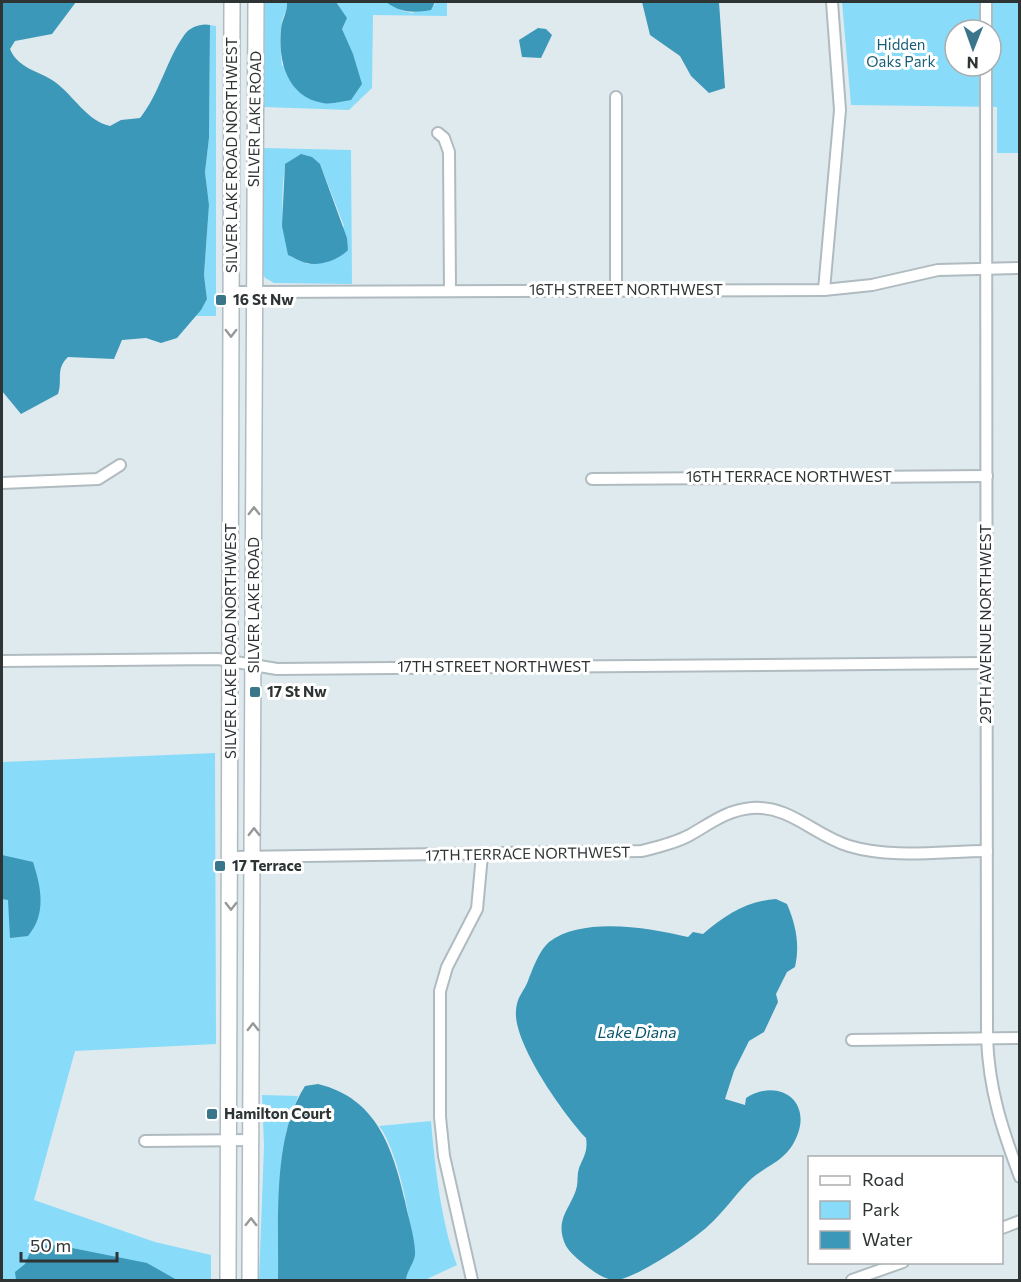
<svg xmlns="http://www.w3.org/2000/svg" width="1021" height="1282" font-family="Commissioner,sans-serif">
<rect width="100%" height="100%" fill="#dfeaef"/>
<!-- green -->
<g fill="#89dbfa" fill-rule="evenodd">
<path d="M265,2h22c1,8 -3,11 -5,19 -3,14 -1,31 0,45l63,-29 -3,-8 4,-11 -10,-16h50l17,9 9,2 23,-8v-3h12v14l-74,-1 -1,73 -23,22 -85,-3z"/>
<path d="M842,2h177v151h-22v-46l-146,-2zM955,30h36v36h-36z"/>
<path d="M210,25l6,1v290h-20l11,-17 -3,-24 5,-70 -4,-33 4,-34z"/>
<path d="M264,148l87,2 1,134 -78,-1 -9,-5 -3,-6zM320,164l24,62 -36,38 -19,-9c-8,-31 -8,-59 -4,-90z"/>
<path d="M215,753l1,291 -141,7 -41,149 121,42 56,13v25h-209v-518z"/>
<path d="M262,1095l36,1 -12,36 -5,47 -3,101h-19l5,-134z"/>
<path d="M431,1121c4,46 10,101 26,144l-32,15h-19c0,-7 4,-11 5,-17 6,-27 -14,-116 -32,-137z"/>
</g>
<!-- water -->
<g fill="#3c98b8">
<path d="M2,2h74l-24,32 -37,7 -5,8c8,20 30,22 45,33 19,14 32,39 55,44l11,-6 19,-2c20,-25 26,-58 45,-84 5,-7 17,-11 25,-9l-1,113 -4,34 4,33 -5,70 3,24 -6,11 -24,28 -16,5 -15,-5 -24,2 -8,19 -46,-2c-13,12 -5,23 -10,37l-37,20 -19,-23z"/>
<path d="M287,2h49l11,16 -5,11 11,25 9,30 -11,16c-9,1 -20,5 -28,3 -36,-6 -45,-42 -42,-74 1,-10 7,-18 6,-27z"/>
<path d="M386,2h49l-4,8c-18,3 -30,3 -45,-8z"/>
<path d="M642,2h77l6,86 -16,5 -18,-17 -11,-20 -30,-21z"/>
<path d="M538,28l8,1 6,6 -11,23 -19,-1 -3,-17z"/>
<path d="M301,154l11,3 8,7 27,74 1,12c-8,9 -29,17 -41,13 -7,-1 -13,-6 -19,-8l-6,-29 3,-62z"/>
<path d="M2,855l31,7c8,25 14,52 -5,74l-18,2 -2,-38 -6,-1z"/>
<path d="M776,899l11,5c9,21 13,41 8,63l-8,5 -11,22 2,8 -14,30 -15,9 -15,30 -9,28 20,6 1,-7c31,-20 66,1 51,38 -11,27 -31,28 -49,46 -14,14 -25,31 -40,44 -13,13 -77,56 -94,54 -11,-1 -21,-9 -29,-15 -6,-5 -15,-12 -19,-19 -13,-27 6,-38 11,-60 1,-6 0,-12 2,-18 5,-12 9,-17 7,-30 -22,-23 -73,-95 -70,-127 1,-16 9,-20 13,-33 5,-12 10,-27 20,-36 34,-26 101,-14 139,-5l5,-5 10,2c22,-19 44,-33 73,-35z"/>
<path d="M318,1084c59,14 75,65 87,117 3,16 9,33 10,50 1,11 -8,18 -9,29h-128c1,-59 -6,-143 27,-194z"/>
<path d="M57,1245l90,18 30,17h-161l-1,-8 10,-8 8,-18z"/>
</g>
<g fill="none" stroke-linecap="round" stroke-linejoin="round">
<defs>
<g id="minor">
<path d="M986,2v28"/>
<path d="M986,66l1,972c2,52 15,91 33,139"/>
<path d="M438,133l6,5 5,14 1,138"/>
<path d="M616,290v-193"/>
<path d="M824,290l16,-180 -8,-108"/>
<path d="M231,292l593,-2 48,-5 66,-15 82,-2"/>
<path d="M592,479l395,-3"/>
<path d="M2,483l96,-4 22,-14"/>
<path d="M2,661l216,-2 59,10 709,-6"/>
<path d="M231,857l411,-6c16,-4 33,-8 48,-16 21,-12 37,-25 62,-27 38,-3 63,28 97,38 43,13 94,5 138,5"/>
<path d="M852,1040l168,-2"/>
<path d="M145,1141l107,-1"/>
<path d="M1002,1228l18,-7"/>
<path d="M472,1280l-28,-124 -4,-39v-126l7,-24 30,-58 5,-54"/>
<path d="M852,1280l51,-18"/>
</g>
<g id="secondary">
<path d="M228,1280l4,-1278"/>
<path d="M250,1280l6,-1278"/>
</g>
</defs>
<!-- minor casing -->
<use href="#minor" stroke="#b0bbc0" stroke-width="14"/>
<!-- secondary casing -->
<use href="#secondary" stroke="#b0bbc0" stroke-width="18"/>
<!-- minor -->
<use href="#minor" stroke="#fff" stroke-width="10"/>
<!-- secondary -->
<use href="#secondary" stroke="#fff" stroke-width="15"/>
</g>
<!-- one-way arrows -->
<defs><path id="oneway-chevron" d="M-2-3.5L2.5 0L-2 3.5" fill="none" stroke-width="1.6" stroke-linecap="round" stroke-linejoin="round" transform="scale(1.5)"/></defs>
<g stroke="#96999a">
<use href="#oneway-chevron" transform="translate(231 333) rotate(90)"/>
<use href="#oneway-chevron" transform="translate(254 511) rotate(-90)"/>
<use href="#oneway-chevron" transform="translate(254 832) rotate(-90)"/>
<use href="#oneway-chevron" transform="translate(231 906) rotate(90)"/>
<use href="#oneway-chevron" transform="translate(253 1027) rotate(-90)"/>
<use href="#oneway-chevron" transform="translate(251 1222) rotate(-89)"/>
</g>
<!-- markers -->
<g fill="#39768c" stroke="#fff" stroke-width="2">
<rect x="215" y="294" width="12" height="12" rx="3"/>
<rect x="249" y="686" width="12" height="12" rx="3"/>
<rect x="214" y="860" width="12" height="12" rx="3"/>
<rect x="206" y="1108" width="12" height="12" rx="3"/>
</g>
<g text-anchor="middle" stroke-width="6" stroke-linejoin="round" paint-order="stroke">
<!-- park labels -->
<g font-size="15" fill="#185f77" stroke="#fff">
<text x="901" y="50">Hidden<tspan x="901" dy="17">Oaks Park</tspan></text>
</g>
<!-- street labels -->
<g font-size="15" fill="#2e3334" stroke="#fff">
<text transform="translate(255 119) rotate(-89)" y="5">SILVER LAKE ROAD</text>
<text transform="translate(232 155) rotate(-90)" y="5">SILVER LAKE ROAD NORTHWEST</text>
<text x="626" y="295">16TH STREET NORTHWEST</text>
<text x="789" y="482">16TH TERRACE NORTHWEST</text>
<text transform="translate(254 605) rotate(-90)" y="5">SILVER LAKE ROAD</text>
<text transform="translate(986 624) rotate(-90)" y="5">29TH AVENUE NORTHWEST</text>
<text transform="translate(231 641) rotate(-90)" y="5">SILVER LAKE ROAD NORTHWEST</text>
<text x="494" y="672">17TH STREET NORTHWEST</text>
<text transform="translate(528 854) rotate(-1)" y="5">17TH TERRACE NORTHWEST</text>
</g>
<!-- poi labels -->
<g font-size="15" font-weight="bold" fill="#2e3334" stroke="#fff" text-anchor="start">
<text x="233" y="305">16 St Nw</text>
<text x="267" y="697">17 St Nw</text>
<text x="232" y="871">17 Terrace</text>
<text x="224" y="1119">Hamilton Court</text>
</g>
<!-- water labels -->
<g font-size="16" font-style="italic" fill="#07566d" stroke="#fff">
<text x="637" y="1038">Lake Diana</text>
</g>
</g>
<!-- border -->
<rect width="1021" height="1282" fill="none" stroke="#2e3334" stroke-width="6"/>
<!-- legend -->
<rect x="808" y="1156" width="195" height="108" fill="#ffffff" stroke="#abadae" stroke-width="1.5"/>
<rect x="820" y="1176" width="30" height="9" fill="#ffffff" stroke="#abadae" stroke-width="1.5"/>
<text x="862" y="1186" font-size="18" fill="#2e3334">Road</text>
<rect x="820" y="1201" width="30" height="18" fill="#89dbfa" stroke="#abadae" stroke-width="1.5"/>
<text x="862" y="1216" font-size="18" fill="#2e3334">Park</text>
<rect x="820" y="1231" width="30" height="18" fill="#3c98b8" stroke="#abadae" stroke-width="1.5"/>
<text x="862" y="1246" font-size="18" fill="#2e3334">Water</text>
<!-- north arrow -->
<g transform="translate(973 48) rotate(181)"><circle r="28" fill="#ffffff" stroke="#abadae" stroke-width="1.5"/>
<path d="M0-4.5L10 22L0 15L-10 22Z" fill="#39768c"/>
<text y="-9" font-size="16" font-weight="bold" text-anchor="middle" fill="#2e3334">N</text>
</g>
<!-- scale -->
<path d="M21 1252v9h96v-9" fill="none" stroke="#2e3334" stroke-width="3"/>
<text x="30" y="1252" font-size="18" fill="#2e3334" stroke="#ffffff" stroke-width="4.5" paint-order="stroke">50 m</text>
</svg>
